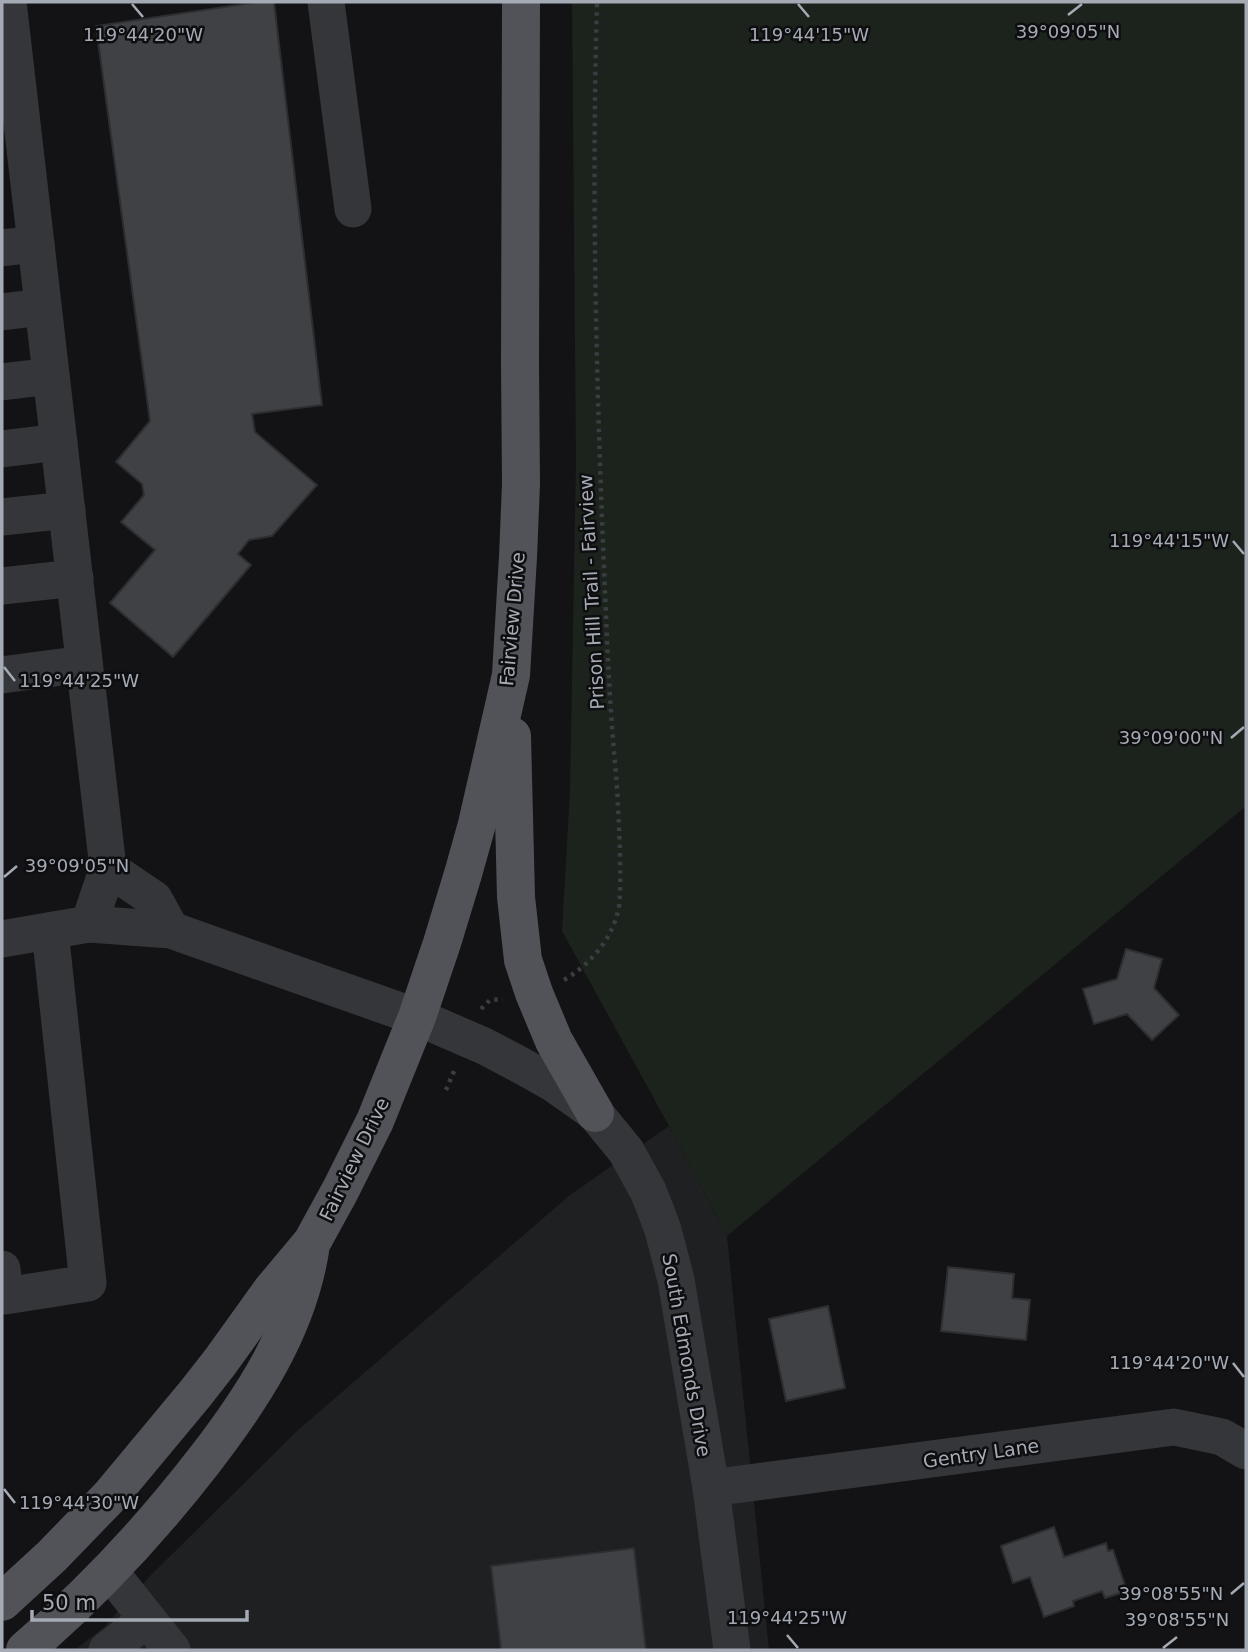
<svg xmlns="http://www.w3.org/2000/svg" width="1248" height="1652" font-family="'DejaVu Sans',sans-serif">
<rect width="100%" height="100%" fill="#131315"/>
<!-- built -->
<path fill="#1f2022" d="M669,1126l58,110 42,414h-694l29,-23 48,-53 145,-143 273,-236z"/>
<!-- green -->
<path fill="#1c231c" d="M572,2h674v806l-1,-1 -518,429 -58,-110 -107,-195 8,-140 6,-330z"/>
<!-- building -->
<g fill="#3f4145" stroke="#2d2e31" stroke-width="2">
<path d="M257,2h17l48,403 -70,9 3,18 62,53 -45,51 -23,4 -11,14 13,11 -78,92 -63,-54 45,-53 -34,-28 23,-27 -2,-11 -26,-22 34,-41 -54,-395z"/>
<path d="M1126,949l36,10 -8,29 25,27 -27,25 -25,-26 -33,10 -11,-35 34,-10z"/>
<path d="M948,1267l66,7 -2,24 18,2 -4,40 -85,-9z"/>
<path d="M828,1306l17,82 -59,13 -17,-82z"/>
<path d="M1054,1527l10,30 42,-14 2,8 5,-1 14,41 -22,7 -3,-7 -29,10 1,5 -30,11 -14,-40 -17,6 -12,-37z"/>
<path d="M634,1548l12,102h-145l-10,-84z"/>
</g>
<g fill="none" stroke-linecap="round" stroke-linejoin="round">
<!-- path -->
<g stroke="#3a3d41" stroke-width="4.5" stroke-dasharray="3.5 5" stroke-linecap="butt">
<path d="M564,980c27,-16 50,-43 55,-74 2,-18 1,-35 1,-53 -1,-27 -2,-53 -4,-79 -5,-53 -8,-106 -10,-159 -9,-204 -15,-408 -9,-613"/>
<path d="M481,1009l9,-9 13,-1"/>
<path d="M446,1090l9,-21"/>
</g>
<!-- minor -->
<g stroke="#34363a" stroke-width="37">
<path d="M8,2l100,866 -19,56"/>
<path d="M326,2l27,207"/>
<path d="M2,248l34,-4"/>
<path d="M2,312l41,-5"/>
<path d="M2,382l49,-6"/>
<path d="M2,449l57,-7"/>
<path d="M2,517l65,-7"/>
<path d="M2,586l73,-8"/>
<path d="M2,675l82,-11"/>
<path d="M108,868l46,31 17,31"/>
<path d="M2,939l87,-15 82,6 246,87 67,29 38,20 32,18 41,29 31,38 22,40 8,20 7,19 13,50 35,208 21,162"/>
<path d="M2,1269l3,27 83,-13 -38,-352"/>
<path d="M711,1488l463,-61 48,10 24,14"/>
<path d="M110,1572l62,78"/>
<path d="M107,1650l40,-31"/>
</g>
<!-- major -->
<g stroke="#515359" stroke-width="38">
<path d="M512,736l4,161 7,63 11,33 20,48 41,72"/>
<path d="M2,1602l50,-46 59,-61 84,-101 25,-32 51,-71 41,-49 28,-51 35,-70 42,-104 25,-74 21,-69 14,-50 34,-149 7,-118 3,-73 -1,-120 1,-362"/>
<path d="M25,1650c68,-58 123,-117 178,-188 49,-63 94,-132 107,-211"/>
</g>
</g>
<!-- ticks -->
<path fill="none" stroke="#a5abb5" stroke-width="2.5" d="M132,4l11,13M798,4l11,13M1068,15l14,-11M1233,541l11,13M4,667l11,14M1231,738l13,-11M4,877l13,-11M1233,1363l11,14M4,1489l11,14M1231,1594l13,-11M787,1635l11,13M1163,1648l14,-11"/>
<g text-anchor="middle" stroke-width="5" stroke-linejoin="round" paint-order="stroke">
<!-- street labels -->
<g font-size="19" fill="#a5abb5" stroke="#0e0e10">
<text transform="translate(591 592) rotate(-93)" y="7">Prison Hill Trail - Fairview</text>
<text transform="translate(512 619) rotate(-85)" y="7">Fairview Drive</text>
<text transform="translate(354 1159) rotate(-64)" y="7">Fairview Drive</text>
<text transform="translate(687 1355) rotate(80)" y="7">South Edmonds Drive</text>
<text transform="translate(981 1453) rotate(-8)" y="7">Gentry Lane</text>
</g>
</g>
<g font-size="18" text-anchor="middle" fill="#a5abb5" stroke="#0e0e10" stroke-width="5" stroke-linejoin="round" paint-order="stroke">
<text x="1068" y="38">39°09'05"N</text>
<text x="143" y="41">119°44'20"W</text>
<text x="809" y="41">119°44'15"W</text>
<text x="1169" y="547">119°44'15"W</text>
<text x="79" y="687">119°44'25"W</text>
<text x="1171" y="744">39°09'00"N</text>
<text x="77" y="872">39°09'05"N</text>
<text x="1169" y="1369">119°44'20"W</text>
<text x="79" y="1509">119°44'30"W</text>
<text x="1171" y="1600">39°08'55"N</text>
<text x="787" y="1624">119°44'25"W</text>
<text x="1177" y="1626">39°08'55"N</text>
</g>
<!-- border -->
<rect width="1248" height="1652" fill="none" stroke="#a5abb5" stroke-width="7"/>
<!-- scale -->
<path d="M32 1610v10h215v-10" fill="none" stroke="#a5abb5" stroke-width="3.5"/>
<text x="42" y="1610" font-size="21" fill="#a5abb5" stroke="#0e0e10" stroke-width="5" paint-order="stroke">50 m</text>
</svg>
